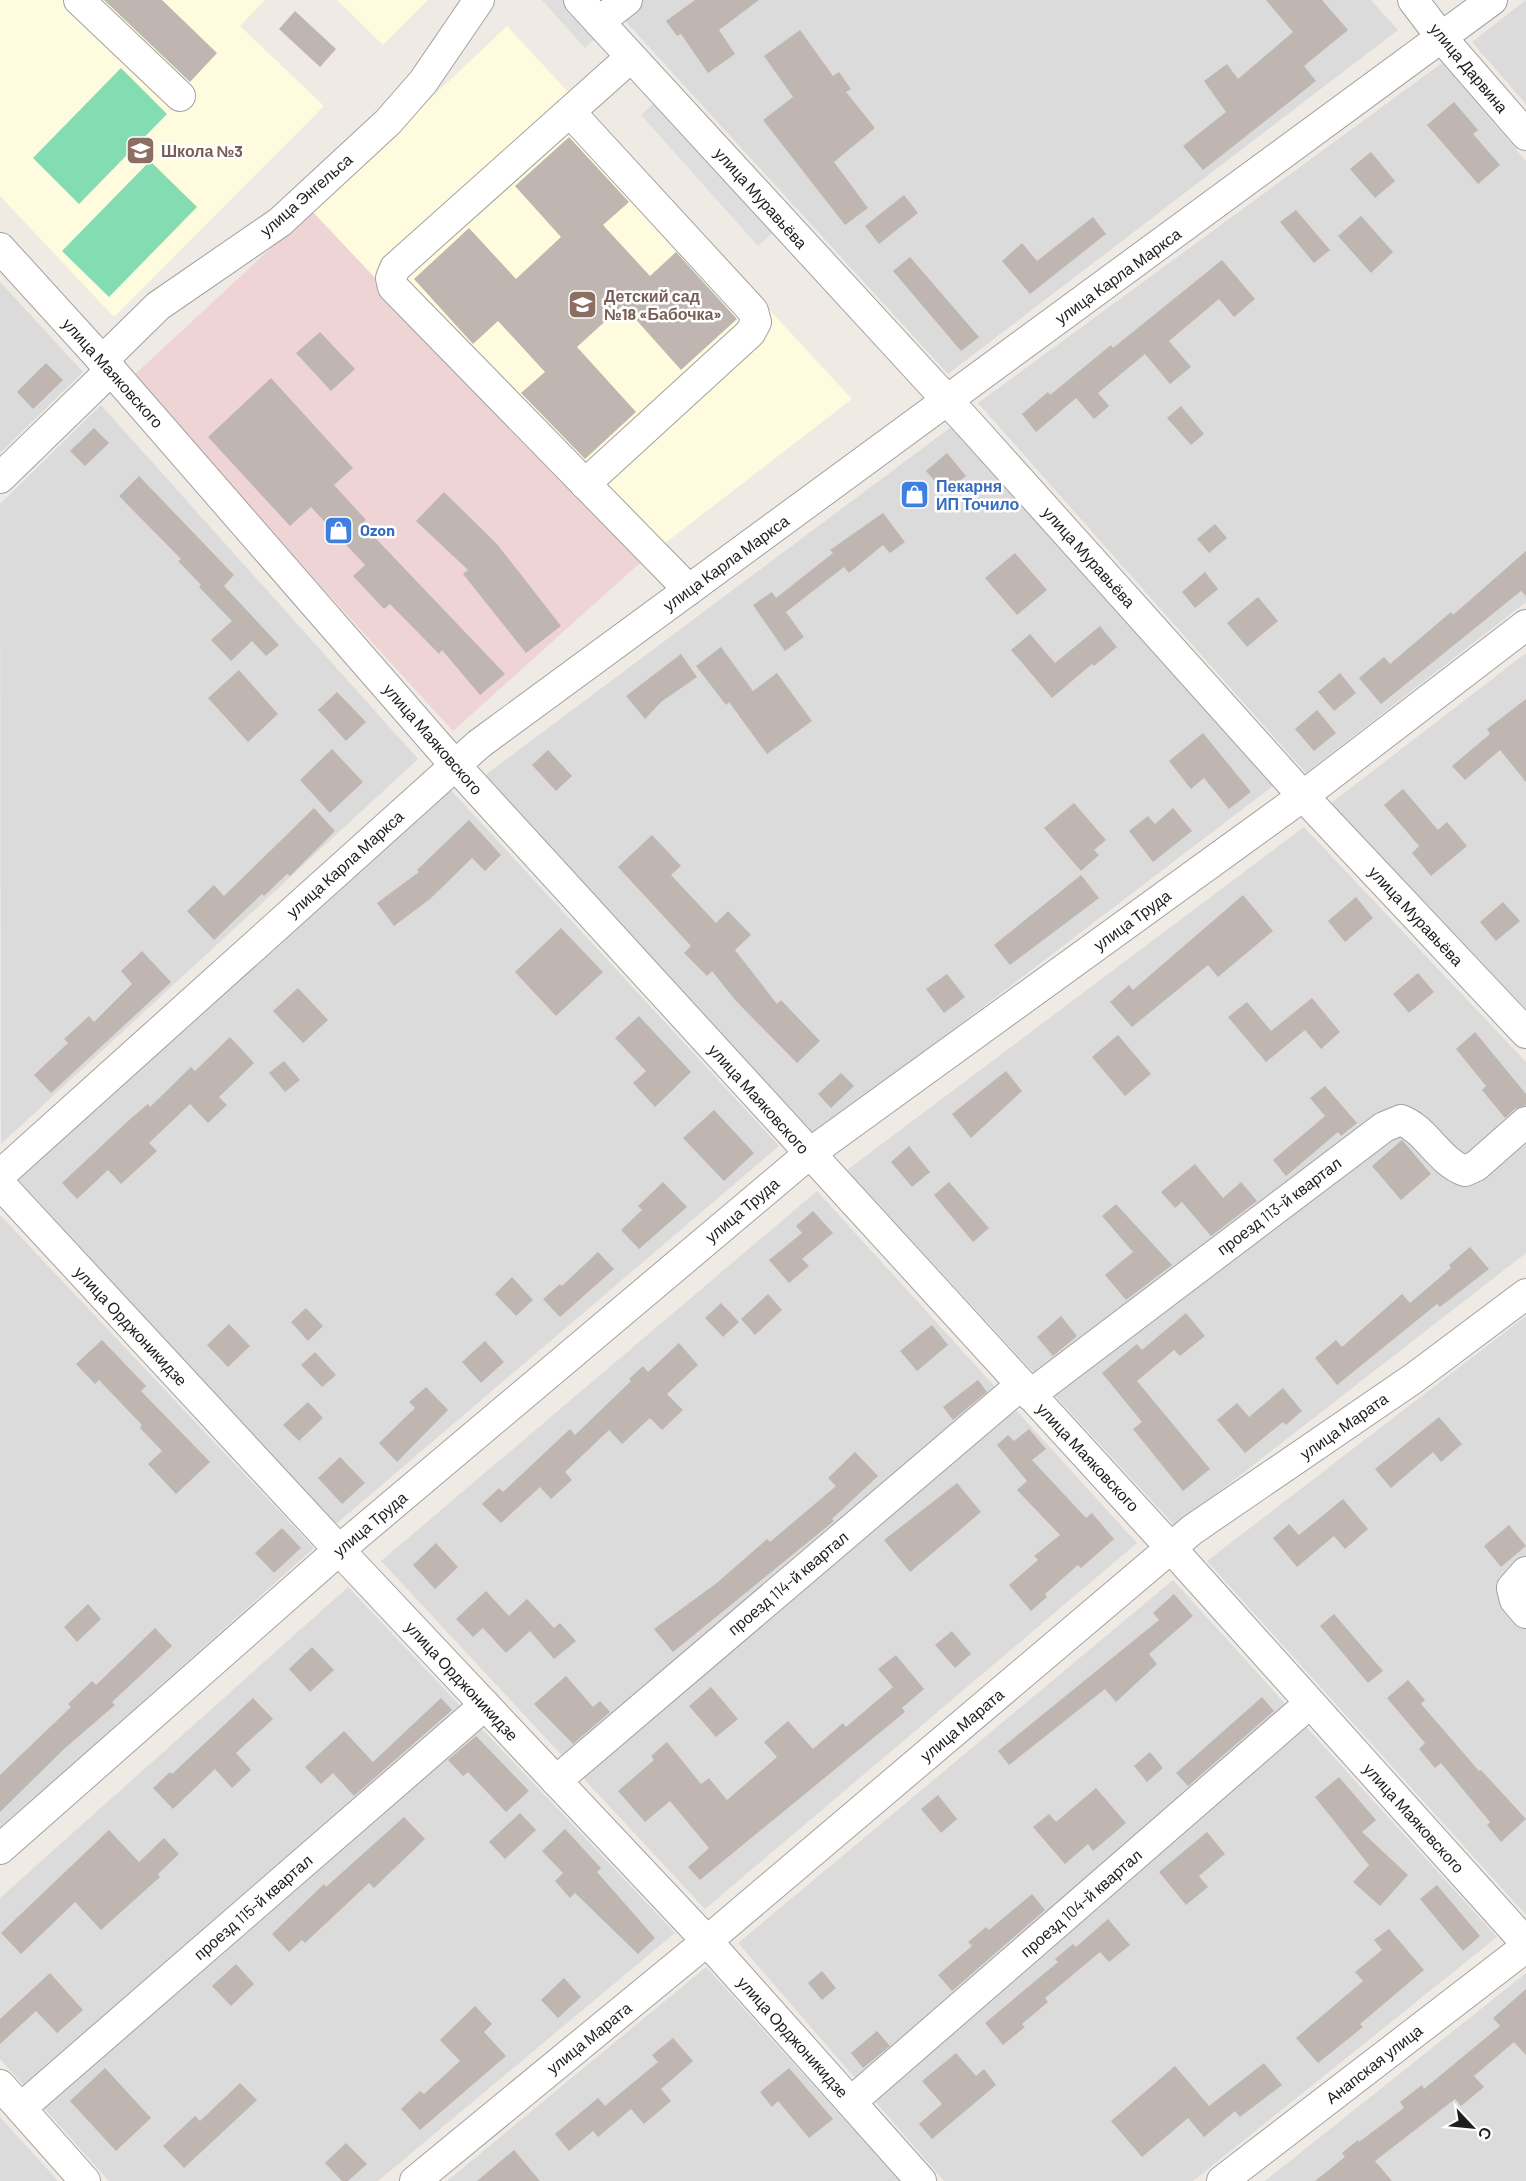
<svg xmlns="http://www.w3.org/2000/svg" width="1526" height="2181" font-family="Barlow,sans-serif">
<rect width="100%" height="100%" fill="#efeae4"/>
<!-- residential -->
<g fill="#dcdbdb">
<path d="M606,0h765l27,30 -450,344z"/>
<path d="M1526,0v104l-54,-62z"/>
<path d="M1442,63l84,98v441l-220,171 -328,-370z"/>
<path d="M0,282l83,90 -83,81z"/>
<path d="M101,405l317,354 -417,385 -1,-640z"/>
<path d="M951,427l322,359 -458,349 -331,-359z"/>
<path d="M1526,653v357l-196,-206z"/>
<path d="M449,788l330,358 -443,378 -322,-343z"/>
<path d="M1304,827l222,235v191l-351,273 -328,-356z"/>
<path d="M817,1191l320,352 -432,366 -324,-348z"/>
<path d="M0,1215l314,333 -314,281z"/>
<path d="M1526,1316v599l-319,-354z"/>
<path d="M1173,1580l324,357 -304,244h-249l-206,-238z"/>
<path d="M348,1587l327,346 -297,248h-269l-109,-122v-161z"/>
<path d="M706,1967l194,214h-453z"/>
<path d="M1526,1973v208h-261z"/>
<path d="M0,2117l58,64h-58z"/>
</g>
<!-- commercial -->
<path fill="#efd4d5" d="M312,210l330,351 -189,170 -322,-353z"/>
<!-- education -->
<g fill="#fefbde">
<path d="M0,0h265l-25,26 84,80 -210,211 -114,-121z"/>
<path d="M337,0h91l-45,45z"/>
<path d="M507,26l345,373 -210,162 -330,-350z"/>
</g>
<!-- pitch -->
<g fill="#84dcb2">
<path d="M121,68l46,46 -88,90 -46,-46z"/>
<path d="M150,161l47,46 -88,90 -47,-46z"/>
</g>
<!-- parking -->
<g fill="#dedede">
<path d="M542,0h26l31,35 -14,13z"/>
<path d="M656,101l116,132 -14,13 -117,-131z"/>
</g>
<!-- building -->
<g fill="#bfb6b1">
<path d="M104,0h58l55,53 -27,29z"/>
<path d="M695,0h64l-40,30 16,24 -27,19 -27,-39 -4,2 -11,-15z"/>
<path d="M1266,0h56l26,30 -44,36 12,15 -113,89 -20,-24 43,-34 -22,-31 23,-17 11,15 55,-47z"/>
<path d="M295,11l41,38 -16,18 -41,-38z"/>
<path d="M800,30l33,46 6,-4 12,17 -5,3 29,36 -41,34 34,46 -23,17 -82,-105 30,-23 -29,-41z"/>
<path d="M1454,102l24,28 -5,4 27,31 -22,19 -51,-59z"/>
<path d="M569,137l60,65 -26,23 47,51 26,-24 61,67 -56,51 -58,-65 -46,42 59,65 -51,47 -64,-66 24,-21 -47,-51 -25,23 -59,-65 55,-51 47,51 45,-42 -46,-51z"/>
<path d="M1371,152l24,29 -20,17 -25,-29z"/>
<path d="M904,195l14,18 -39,31 -14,-18z"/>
<path d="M1296,210l34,40 -16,13 -34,-41z"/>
<path d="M1361,216l32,36 -22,21 -33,-37z"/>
<path d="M1093,217l13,17 -76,60 -28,-33 20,-18 15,18z"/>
<path d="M910,257l69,80 -18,14 -68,-80z"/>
<path d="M1222,260l33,39 -21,18 -15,-18 -50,42 22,26 -21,17 -25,-30 -47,39 11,13 -15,13 -18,-21 -40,34 -14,-18 26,-22 2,3 61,-50 2,3z"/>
<path d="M320,332l35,37 -24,22 -35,-38z"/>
<path d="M46,363l17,17 -30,29 -16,-17z"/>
<path d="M271,378l82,90 -19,17 32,35 -4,4 143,150 -25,21 -38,-45 -3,4 -49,-50 -6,5 -31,-33 12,-11 -54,-58 -21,19 -82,-89z"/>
<path d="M1181,406l23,28 -13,11 -24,-27z"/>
<path d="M94,428l15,15 -24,23 -15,-15z"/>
<path d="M947,453l19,23 -21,17 -19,-22z"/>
<path d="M139,476l95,99 -10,11 55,59 -13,11 -14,-15 -21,20 -20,-21 21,-19 -33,-34 2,-2 -23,-24 3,-2 -62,-63z"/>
<path d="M444,492l53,52 64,82 -35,27 -63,-79 5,-4 -52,-49z"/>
<path d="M883,513l22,29 -15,11 -7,-8 -34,28 -5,-6 -58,45 18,25 -19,14 -32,-46 19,-13 4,6 57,-45 -3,-3z"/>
<path d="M1215,524l12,14 -18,15 -12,-14z"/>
<path d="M1526,551v45l-5,-5 -140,113 -22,-26 25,-21 6,7 61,-52 2,3z"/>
<path d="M1015,553l32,37 -30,25 -32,-37z"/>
<path d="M1205,572l13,17 -23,19 -13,-16z"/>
<path d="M1258,597l20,24 -31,26 -20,-24z"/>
<path d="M1100,626l17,21 -23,19 -2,-2 -40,34 -41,-48 19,-16 25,29z"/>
<path d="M721,647l32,44 24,-18 35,48 -45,33 -38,-52 -3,3 -30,-39z"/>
<path d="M681,654l16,23 -36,25 -16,17 -19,-23z"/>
<path d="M239,670l39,44 -30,28 -40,-44z"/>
<path d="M1340,673l16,20 -22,18 -16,-19z"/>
<path d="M337,692l29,30 -20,19 -28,-31z"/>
<path d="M1526,699v83l-26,-32 -35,30 -13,-14 38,-32 -3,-5z"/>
<path d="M1317,710l19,23 -22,18 -19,-22z"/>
<path d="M1203,733l48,59 -22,17 -25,-31 -13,11 -22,-28z"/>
<path d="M332,749l31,33 -33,31 -30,-33z"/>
<path d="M548,750l24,26 -16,15 -24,-26z"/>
<path d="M1403,789l35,41 9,-8 20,24 -36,30 -19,-23 7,-7 -35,-41z"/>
<path d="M1074,803l32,37 -12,10 5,5 -18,16 -37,-43z"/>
<path d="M314,808l21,23 -45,45 -3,-2 -23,22 -2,-2 -48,46 -27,-29 27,-26 10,11z"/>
<path d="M1173,808l19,23 -39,31 -24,-31 19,-15 7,8z"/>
<path d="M469,820l32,35 -16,16 -13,-13 -42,41 -36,27 -17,-23 42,-31 -2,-2z"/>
<path d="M652,835l29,31 -10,9 45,48 12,-12 23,24 -16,15 42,54 4,-4 39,41 -23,22 -61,-62 -24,-30 -5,5 -23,-23 7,-7 -73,-79z"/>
<path d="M1081,875l18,23 -89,67 -16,-20z"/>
<path d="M1243,895l30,36 -55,46 -10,-12 -76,62 -22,-25 19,-17 4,5z"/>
<path d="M1356,897l17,21 -28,24 -17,-21z"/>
<path d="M1503,902l17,19 -24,20 -16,-19z"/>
<path d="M561,928l42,44 -47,44 -41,-44z"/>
<path d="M142,951l29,31 -120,111 -17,-18 34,-32 -4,-4 25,-23 5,6 38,-38 -11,-13z"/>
<path d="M1418,973l16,19 -25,21 -16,-19z"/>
<path d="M947,974l18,23 -21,16 -18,-24z"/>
<path d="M298,988l30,32 -25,23 -30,-32z"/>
<path d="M1312,998l28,34 -19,17 -16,-19 -39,32 -38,-45 19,-15 24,29z"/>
<path d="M639,1016l52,56 -36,35 -22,-24 13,-12 -31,-33z"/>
<path d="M1475,1032l51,62v11l-11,4 -10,9 -23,-28 4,-4 -30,-37z"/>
<path d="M1118,1035l33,39 -26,22 -33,-39z"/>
<path d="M230,1037l24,26 -35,34 8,8 -19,18 -18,-19 -41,39 8,8 -36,33 -13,-14 -31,29 -15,-16 66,-62 20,-17 2,3 41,-40 4,4z"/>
<path d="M284,1061l16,19 -15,12 -16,-19z"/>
<path d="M1006,1071l16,20 -51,47 -19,-24z"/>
<path d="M841,1073l13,13 -23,22 -13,-14z"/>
<path d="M1325,1086l32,37 -16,13 -3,-4 -52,44 -13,-16 52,-44 -15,-18z"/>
<path d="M714,1110l40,43 -30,28 -41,-43z"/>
<path d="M1402,1140l29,34 -30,26 -29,-34z"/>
<path d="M909,1146l21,26 -18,15 -21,-25z"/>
<path d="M1195,1164l28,34 18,-16 16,19 -46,35 -29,-34 -7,6 -14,-16z"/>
<path d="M663,1182l24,25 -48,42 -18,-19 21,-20 -4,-4z"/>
<path d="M949,1182l40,46 -16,14 -39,-47z"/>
<path d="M1116,1204l56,61 -46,35 -21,-25 28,-23 -31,-36z"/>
<path d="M813,1211l20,22 -31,26 7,7 -20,17 -20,-23 33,-27 -6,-7z"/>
<path d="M1470,1247l19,22 -49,38 -3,-3 -100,81 -22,-27 21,-18 6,7 60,-53 8,9 41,-35 -2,-3z"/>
<path d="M598,1252l16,17 -54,48 -17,-18 17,-15 2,2z"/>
<path d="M512,1277l21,23 -17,16 -21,-22z"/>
<path d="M768,1294l14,16 -27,25 -14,-16z"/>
<path d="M721,1303l18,19 -16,15 -18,-19z"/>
<path d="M306,1308l17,18 -15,15 -17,-19z"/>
<path d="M1186,1313l19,23 -25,20 -6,-6 -37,31 73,88 -27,22 -50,-62 9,-7 -40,-49 35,-29 5,6z"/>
<path d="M1061,1316l16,20 -24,20 -16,-19z"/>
<path d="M229,1324l21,22 -22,21 -21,-22z"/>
<path d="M932,1325l16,20 -31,26 -17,-20z"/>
<path d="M102,1340l44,46 -5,5 69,71 -34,32 -28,-30 14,-13 -22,-23 2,-3 -43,-45 -4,4 -19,-20z"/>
<path d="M485,1341l19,21 -23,21 -19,-21z"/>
<path d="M679,1343l19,22 -31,29 16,16 -21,20 -12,-12 -28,26 -13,-14 -44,42 7,8 -21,19 -11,-12 -39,36 -19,-19 17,-16 4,4 67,-63 5,6 56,-54 -2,-2 14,-13 5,6z"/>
<path d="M315,1352l21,23 -14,12 -21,-22z"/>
<path d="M978,1380l9,12 -34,28 -10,-13z"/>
<path d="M426,1387l22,23 -51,52 -18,-19 36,-35 -6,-6z"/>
<path d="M1283,1388l19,23 -16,14 -3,-3 -38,31 -28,-33 20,-17 12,14z"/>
<path d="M308,1402l15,16 -24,23 -16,-16z"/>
<path d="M1439,1417l23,27 -21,18 -8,-10 -42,36 -16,-19z"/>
<path d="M1029,1429l17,20 -14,11 54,58 6,-5 22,26 -33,29 -3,-3 -33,29 2,3 -16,14 -22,-26 29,-25 -4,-4 26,-21 -43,-45 10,-9 -30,-36 11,-10 6,6z"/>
<path d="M855,1452l23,24 -46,43 2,2 -161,131 -19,-23 64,-47 49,-43 3,3 66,-56 -8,-8z"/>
<path d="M340,1457l25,26 -23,21 -24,-26z"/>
<path d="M957,1483l24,29 -71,60 -26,-32z"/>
<path d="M1343,1499l25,30 -23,20 -11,-13 -37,31 -24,-29 16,-14 10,11z"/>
<path d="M1509,1525l17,21 -25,21 -17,-21z"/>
<path d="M282,1528l19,20 -27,25 -19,-20z"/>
<path d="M436,1543l22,24 -23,22 -22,-24z"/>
<path d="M486,1591l23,25 18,-17 27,29 6,-5 16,18 -22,18 -24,-28 -24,22 -23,-25 -10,9 -17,-18z"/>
<path d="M1174,1594l19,22 -44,38 8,10 -41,38 -11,-13 -96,76 -11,-14 161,-131 -6,-7z"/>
<path d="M88,1604l13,15 -24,23 -13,-15z"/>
<path d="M1334,1614l49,57 -15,12 -48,-57z"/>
<path d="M155,1628l17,18 -60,56 3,3 -51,44 -64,63v-37l71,-68 -3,-3 24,-23 4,4z"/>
<path d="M952,1631l19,23 -16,14 -20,-23z"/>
<path d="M312,1647l22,23 -24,22 -21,-23z"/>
<path d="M896,1655l28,34 -22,19 3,4 -205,168 -12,-13 21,-19 -39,-47 -25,21 -27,-31 36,-31 -3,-4 16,-14 34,42 8,-6 18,22 50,-43 -13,-15 24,-21 25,28 30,-26 3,4 47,-40 -15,-18z"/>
<path d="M566,1676l27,31 7,-6 10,11 -37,32 -39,-40z"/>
<path d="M1408,1680l17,20 -4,4 58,67 2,-1 45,49 -25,23 -14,-17 3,-3 -49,-59 -6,5 -16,-19 6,-6 -38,-45z"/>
<path d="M711,1687l27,32 -22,18 -27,-31z"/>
<path d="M1262,1697l12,14 -86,75 -12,-13z"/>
<path d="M253,1698l20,21 -37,34 15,17 -19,18 -17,-19 -42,40 -20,-21 17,-16 2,2z"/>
<path d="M441,1698l11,12 -98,86 -21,-23 -12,11 -16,-17 39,-36 29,31z"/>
<path d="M476,1736l53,55 -23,21 -38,-40 -5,4 -15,-16z"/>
<path d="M1150,1752l13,16 -16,14 -13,-16z"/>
<path d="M1339,1777l37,43 -14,12 46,43 -28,31 -27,-24 16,-17 -54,-68z"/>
<path d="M1096,1788l30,35 -33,28 -5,-7 -23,20 -32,-37 16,-13 7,8z"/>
<path d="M938,1795l19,24 -16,14 -20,-24z"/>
<path d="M520,1813l16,17 -31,29 -16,-17z"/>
<path d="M404,1817l21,22 -51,49 -5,-5 -64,60 -3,-3 -13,12 -17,-18 52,-50 2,3z"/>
<path d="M565,1829l36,39 -4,4 58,66 -17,16 -63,-61 -5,5 -15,-17 8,-8 -21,-22z"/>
<path d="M109,1830l30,32 25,-24 15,16 -21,20 2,3 -59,53 -26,-28 -54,52 -20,-21z"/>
<path d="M1207,1832l18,22 -26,22 9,11 -22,18 -27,-33z"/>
<path d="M1437,1885l43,51 -17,15 -43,-52z"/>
<path d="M1032,1894l13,16 -93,81 -14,-16 34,-29 -4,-4 18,-15 3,3z"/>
<path d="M1108,1919l22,26 -21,17 -9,-10 -55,46 3,4 -26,22 3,3 -22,18 -18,-22 73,-61 -3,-3 18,-15 3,3z"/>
<path d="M1389,1929l35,41 -64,54 3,3 -45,36 -22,-25 67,-57 -8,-9 27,-22 -8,-10z"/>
<path d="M236,1964l18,20 -23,22 -19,-20z"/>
<path d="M822,1971l14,17 -14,12 -14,-17z"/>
<path d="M50,1973l33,37 -26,23 -21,-22 -36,33v-25z"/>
<path d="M564,1978l17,19 -23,21 -17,-18z"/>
<path d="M1526,1989v66l-12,-13 -40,34 10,11 -23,19 -6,-7 -80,62 17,20h-77l30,-24 -3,-4 16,-13 1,2 45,-34 -4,-6 22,-17 2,4 76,-63 -7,-8z"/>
<path d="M475,2006l17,18 -8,8 22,24 -86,74 -19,-21 19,-18 4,3 36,-33 -20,-21z"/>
<path d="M877,2031l13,15 -27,22 -12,-15z"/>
<path d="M673,2038l20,23 -32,28 10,12 -27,23 -13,-15 -33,28 -5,-6 -24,20 -14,-17 43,-36 7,8 53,-44 -6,-7z"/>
<path d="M956,2053l20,23 8,-7 12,16 -64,54 -13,-15 23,-20 -20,-23z"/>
<path d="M1264,2063l18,22 -42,32 -5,-6 -31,26 -16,-19 -46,39 -31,-36 64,-55 34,40z"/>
<path d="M105,2068l46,50 -35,33 -46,-50z"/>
<path d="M789,2068l44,51 -24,19 -31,-37 -6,6 -12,-15z"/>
<path d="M240,2083l17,17 -73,68 -21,-22 32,-30 5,5z"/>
<path d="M346,2143l21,21 -19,17h-6l-17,-18z"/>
<path d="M514,2150l26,31h-63z"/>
</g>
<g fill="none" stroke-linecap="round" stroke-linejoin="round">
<defs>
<g id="minor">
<path d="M79,0l101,96"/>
<path d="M579,0l391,425 333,371 223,237"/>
<path d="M1413,0l28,37 85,98"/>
<path d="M599,22l28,-22"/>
<path d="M631,57l-236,211 -4,10 2,9 296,303"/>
<path d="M570,112l183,199 3,11 -6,11 -165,151"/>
<path d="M0,248l111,122 343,394 717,784 355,395"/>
<path d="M102,361l56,-55 122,-84 108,-100 35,-40 56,-82"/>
<path d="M0,478l111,-108"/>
<path d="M0,1175l479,-431 1013,-744"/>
<path d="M0,1184l339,366 368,391 214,240"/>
<path d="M1030,1395l354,-268 17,-7c26,10 37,41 64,51l11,-5 50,-44"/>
<path d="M1526,1572l-14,16 3,12 11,13"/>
<path d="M556,1781l465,-396"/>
<path d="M0,1849l339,-299 470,-396 494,-358 223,-171"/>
<path d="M0,2085l85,96"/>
<path d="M851,2102l459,-399"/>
<path d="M21,2108l464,-403"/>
<path d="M415,2181l292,-240 485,-411 222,-152 112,-84"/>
<path d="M1222,2181l304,-234"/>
</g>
</defs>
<!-- minor casing -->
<use href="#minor" stroke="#a2a2a2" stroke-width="32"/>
<!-- minor -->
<use href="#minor" stroke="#fff" stroke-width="30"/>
</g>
<!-- icons -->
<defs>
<symbol id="school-square" viewBox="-11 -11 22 22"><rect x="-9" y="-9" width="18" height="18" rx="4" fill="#8d6e63" stroke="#fff"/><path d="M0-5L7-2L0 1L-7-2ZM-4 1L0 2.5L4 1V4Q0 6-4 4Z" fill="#fff"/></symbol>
<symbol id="shop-square" viewBox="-11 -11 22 22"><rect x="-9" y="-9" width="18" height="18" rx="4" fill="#3f7fe0" stroke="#fff"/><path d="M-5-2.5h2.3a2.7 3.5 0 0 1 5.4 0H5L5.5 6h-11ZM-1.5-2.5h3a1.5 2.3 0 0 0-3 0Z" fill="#fff"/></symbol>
</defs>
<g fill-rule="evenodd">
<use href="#school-square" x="124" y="134" width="33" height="33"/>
<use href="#school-square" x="566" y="288" width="33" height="33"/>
<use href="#shop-square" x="898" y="478" width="33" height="33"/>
<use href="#shop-square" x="322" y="514" width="33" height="33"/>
</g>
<g text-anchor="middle" stroke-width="5" stroke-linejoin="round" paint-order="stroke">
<!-- street labels -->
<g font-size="16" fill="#1e1e1e" stroke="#fff">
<text transform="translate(1469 68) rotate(50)" y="6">улица Дарвина</text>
<text transform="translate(306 195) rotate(-41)" y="6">улица Энгельса</text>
<text transform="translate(761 198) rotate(48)" y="6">улица Муравьёва</text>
<text transform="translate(1118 276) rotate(-36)" y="6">улица Карла Маркса</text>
<text transform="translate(113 373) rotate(48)" y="6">улица Маяковского</text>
<text transform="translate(1089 557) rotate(48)" y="6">улица Муравьёва</text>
<text transform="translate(726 563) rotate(-36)" y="6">улица Карла Маркса</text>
<text transform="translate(433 739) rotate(49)" y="6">улица Маяковского</text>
<text transform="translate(345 864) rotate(-42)" y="6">улица Карла Маркса</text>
<text transform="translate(1416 916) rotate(47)" y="6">улица Муравьёва</text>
<text transform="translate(1132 920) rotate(-36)" y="6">улица Труда</text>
<text transform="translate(759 1099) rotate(48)" y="6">улица Маяковского</text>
<text transform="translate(1279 1206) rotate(-37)" y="6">проезд 113-й квартал</text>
<text transform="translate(742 1210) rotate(-40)" y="6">улица Труда</text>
<text transform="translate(131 1326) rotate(47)" y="6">улица Орджоникидзе</text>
<text transform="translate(1344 1426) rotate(-35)" y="6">улица Марата</text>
<text transform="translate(1088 1457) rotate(47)" y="6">улица Маяковского</text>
<text transform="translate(370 1524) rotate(-40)" y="6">улица Труда</text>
<text transform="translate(788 1583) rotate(-40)" y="6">проезд 114-й квартал</text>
<text transform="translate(462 1681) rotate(47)" y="6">улица Орджоникидзе</text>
<text transform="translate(962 1725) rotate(-40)" y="6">улица Марата</text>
<text transform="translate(1414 1818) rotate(48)" y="6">улица Маяковского</text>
<text transform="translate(1081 1903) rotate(-41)" y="6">проезд 104-й квартал</text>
<text transform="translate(253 1907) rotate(-41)" y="6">проезд 115-й квартал</text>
<text transform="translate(793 2037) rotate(48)" y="6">улица Орджоникидзе</text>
<text transform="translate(589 2038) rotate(-39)" y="6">улица Марата</text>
<text transform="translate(1374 2064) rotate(-38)" y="6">Анапская улица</text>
</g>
<!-- education labels -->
<g font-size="16" font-weight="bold" fill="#785e54" stroke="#fff" text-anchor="start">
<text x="161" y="157">Школа №3</text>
<text x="604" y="302">Детский сад<tspan x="604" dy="18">№18 «Бабочка»</tspan></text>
</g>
<!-- shop labels -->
<g font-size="16" font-weight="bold" fill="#366cbe" stroke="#fff" text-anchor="start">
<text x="936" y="492">Пекарня<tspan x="936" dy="18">ИП Точило</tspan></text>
<text x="360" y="536">Ozon</text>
</g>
</g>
<!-- north arrow -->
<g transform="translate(1472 2127) rotate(116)" stroke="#ffffff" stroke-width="4.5" paint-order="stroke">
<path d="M0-4.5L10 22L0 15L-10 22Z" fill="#1e1e1e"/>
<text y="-9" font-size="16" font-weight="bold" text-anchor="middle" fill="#1e1e1e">С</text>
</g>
</svg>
